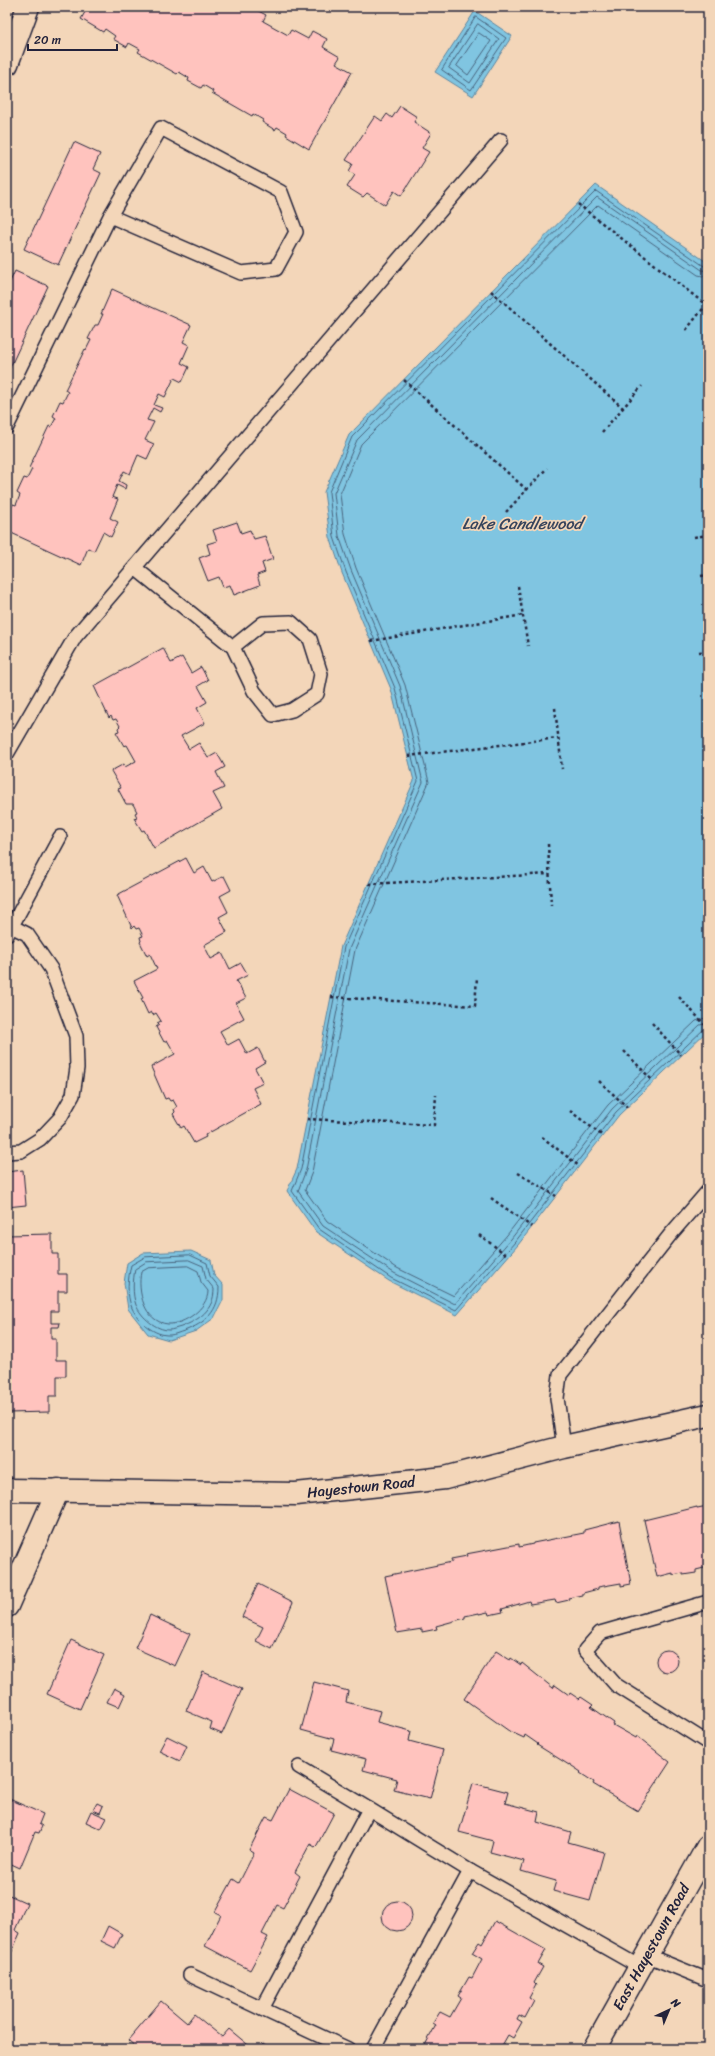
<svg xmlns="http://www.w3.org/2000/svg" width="715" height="2056" font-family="Sriracha,sans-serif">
<rect width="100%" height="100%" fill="#f3d6b9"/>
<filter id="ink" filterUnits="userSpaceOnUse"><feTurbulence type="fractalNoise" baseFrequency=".025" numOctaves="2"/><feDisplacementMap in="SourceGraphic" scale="8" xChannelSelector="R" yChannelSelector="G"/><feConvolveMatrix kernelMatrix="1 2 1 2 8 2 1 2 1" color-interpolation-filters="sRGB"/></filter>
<g filter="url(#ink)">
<!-- water -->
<g fill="#80c5e1" stroke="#5a849f">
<path d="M475,11l37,25 -39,60 -38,-24z"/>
<path d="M596,185l112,78v767l-89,85 -101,130 -61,70 -68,-34 -73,-49 -29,-41 10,-22 44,-223 73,-165 -23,-92 -49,-116 -12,-36 -6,-45 25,-57z"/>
<path d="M191,1251l20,9 3,15 9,10v15l-9,18 -18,13 -27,9 -21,-6 -20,-25 -4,-26 3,-20 16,-10z"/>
</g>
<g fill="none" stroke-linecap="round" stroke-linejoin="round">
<!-- shore -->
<g stroke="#48637d" stroke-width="1">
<path d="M476,17l30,21 -35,52 -29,-20z"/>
<path d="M478,24l21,15 -29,44 -21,-15z"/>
<path d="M479,33l12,8 -23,34 -11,-9z"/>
<path d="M708,266h-4l-108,-75 -244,246 -23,55 5,45 12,35 49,116 23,93 -74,166 -43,222 -9,22 27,38 72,49 65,32 59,-68 101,-130 88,-83 4,-1"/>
<path d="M708,271l-6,-1 -105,-73 -240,243 -23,53 5,43 12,34 49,116 23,96 -74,167 -43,221 -8,21 25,35 71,47 61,31 56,-65 101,-130 88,-84 8,-2"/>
<path d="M708,277l-10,-2 -100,-70 -237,239 -21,50 5,40 11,34 49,117 24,97 -74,168 -43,222 -7,18 22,31 70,47 57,28 53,-61 101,-130 88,-84 12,-4"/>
<path d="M190,1255l17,8 3,13 9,11c0,24 -13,36 -35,44 -4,1 -10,4 -14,4 -16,1 -32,-14 -38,-27 -6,-13 -4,-30 -1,-43l14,-8z"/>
<path d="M189,1260l14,6 3,13 8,10c0,21 -15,31 -33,38 -4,1 -9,3 -12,3 -13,0 -28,-13 -33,-25 -4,-11 -3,-25 -1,-36l11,-7z"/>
<path d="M188,1266l10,5 3,11 7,9c0,17 -24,34 -40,33 -24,-2 -31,-33 -27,-52l7,-4z"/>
</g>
</g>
<!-- building -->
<g fill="#ffc3be" stroke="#22223b">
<path d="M88,7h163l15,8 -3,6 25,14 3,-5 17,9 4,-8 15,8 -4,8 17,10 -4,6 16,9 -43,77 -23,-14 1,-2 -10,-6 -2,3 -13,-8 1,-2 -10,-6 -1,2 -40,-23 1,-2 -10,-6 -2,3 -13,-7 1,-3 -10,-6 -2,2 -39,-22 2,-3 -11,-6 -2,4 -14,-8 2,-3 -10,-7 -2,3 -22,-13z"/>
<path d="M400,106l17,11 -3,5 17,11 -9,15 7,4 -28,44 -7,-5 -9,14 -18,-12 -4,4 -16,-10 8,-12 -6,-4 4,-7 -7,-4 29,-44 7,5 5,-7 5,4z"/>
<path d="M74,142l26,12 -7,15 8,4 -43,92 -34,-16z"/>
<path d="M15,271l33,15 -41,88v-86z"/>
<path d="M112,289l79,36 -8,17 6,3 -8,18 8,4 -7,15 -8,-4 -9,19 -6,-3 -5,11 8,3 -2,4 -7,-4 -6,12 7,2 -9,18 9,4 -7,15 -9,-4 -8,19 -6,-3 -5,10 7,4 -1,4 -8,-4 -5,12 6,2 -8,19 8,4 -7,15 -8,-5 -9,19 -6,-3 -7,17 -74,-34v-15l6,-12 3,1 4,-10 -3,-2 7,-15 3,1 5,-10 -3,-1 20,-42 2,1 5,-9 -3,-2 7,-15 3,1 5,-10 -3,-2 20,-41 1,1 5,-10 -3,-1 7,-14h3l5,-11h-2z"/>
<path d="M237,522l4,11 9,-3 4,9 11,-3 8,23 -11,4 3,9 -8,3 3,10 -26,10 -4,-10 -7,2 -4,-10 -11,4 -9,-23 11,-4 -3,-10 10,-3 -4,-11z"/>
<path d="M163,648l8,15 11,-6 9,16 10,-6 7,13 -10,6 9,16 -10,6 8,15 -24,13 8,13 10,-6 9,15 9,-5 8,14 -9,5 8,16 -11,5 9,16 -68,39 -10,-18 -2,1 -8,-13 3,-1 -2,-4 2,-1 -4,-8h-7l-8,-15 3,-1 -10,-17 13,-7 1,3 11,-6 -9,-16 -3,1 -8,-14 3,-1 -1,-3 2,-2 -4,-7 -3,1 -2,-4 -2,2 -15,-32z"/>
<path d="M186,858l8,15 10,-6 8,15 12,-6 7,14 -11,6 8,16 -9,5 8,15 -23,13 7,14 11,-6 8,16 11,-6 7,12 -12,6 10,17 -10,5 8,15 -24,13 8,14 11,-6 8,15 11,-6 7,14 -10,6 8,15 -10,5 8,16 -56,31 1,2 -12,6 -10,-17 -3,2 -8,-14 2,-2 -1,-3 3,-2 -4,-7 -3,1 -2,-3 -3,1 -14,-32 24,-13 -8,-14 -3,2 -8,-15 3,-2 -2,-2 4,-2 -5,-8 -3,2 -2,-3 -3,2 -7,-15 2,-1 -9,-17 23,-12 -7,-15 -3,2 -7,-14 1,-1 -1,-4 3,-1 -4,-8 -3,1 -2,-3 -2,2 -15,-33z"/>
<path d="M23,1170l3,35 -19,2v-35z"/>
<path d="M52,1234v20h6v20h9v17h-9v20h-7v12h9l-1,4h-8v12h5v21h10v16h-9v20h-8v16l-42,1v-178z"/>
<path d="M708,1506v61l-12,3v3l-13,2v-2l-10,2v-2l-16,4 -13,-57 53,-13v1z"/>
<path d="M619,1521l12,63 -10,2v-3l-23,4v2l-15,4v2l-15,3 1,2 -13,3 -1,-3 -25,4 -1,-3 -27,8 1,3 -14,3 -1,-3 -9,2v-1l-14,3v2l-29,8 1,3 -15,3v-3l-25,4 -12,-57 67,-14 -1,-3 16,-3 -1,-2 53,-10v3l14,-3v-1l51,-10v-3z"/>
<path d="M258,1584l35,18 -21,47 -16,-8 7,-14 -21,-10z"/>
<path d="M150,1615l40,19 -15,32 -40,-18z"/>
<path d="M71,1640l33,15 -24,54 -33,-15z"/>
<circle cx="667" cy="1661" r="11"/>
<path d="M496,1651l14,9 1,-2 10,7 1,-2 31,25 2,-3 14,10 1,-2 9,6 2,-2 12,8 -2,2 23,16 -1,2 23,13 1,-2 33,26 -32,49 -45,-27 1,-2 -14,-9 1,-1 -12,-8v1l-32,-20 1,-1 -13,-9 -1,3 -15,-7 -45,-32z"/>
<path d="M203,1672l39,17 -20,45 -12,-5 2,-7 -26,-11z"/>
<path d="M314,1682l34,9 -2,11 34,9 -3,11 34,9 -2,10 34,9 -13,49 -36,-9 3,-11 -34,-9 3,-11 -35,-9 3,-11 -33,-9z"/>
<path d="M114,1688l11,6 -6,13 -12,-5z"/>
<path d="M167,1736l20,10 -7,15 -21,-10z"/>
<path d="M473,1783l35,9 -3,11 34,9 -2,10 34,10 -3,10 36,10 -14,49 -37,-10 3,-10 -35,-10 3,-10 -34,-9 3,-11 -34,-9z"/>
<path d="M289,1789l45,24 -17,32 -2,2 -5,-3 -15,28 5,4 -17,32 -6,-3 -15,29 6,3 -18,33 -45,-24 16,-31 -6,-3 18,-33 6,4 15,-30 -5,-3 17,-33 7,3z"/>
<path d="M7,1798l36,16 -4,10 3,2 -3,7 -4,-1 -15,36 -13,-6z"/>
<path d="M97,1803l6,3 -3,7 -7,-3z"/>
<path d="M91,1811l16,7 -6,11 -15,-7z"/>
<path d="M7,1894l20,9 -12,27 5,3 -13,30z"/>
<circle cx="397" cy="1916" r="15"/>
<path d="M495,1921l51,29 -8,14 5,3 -9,16 2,2 -7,13 5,3 -9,17 -6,-3 -2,4 5,3 -9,16 -5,-3 -8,14h-73l-3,-2 12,-22 -3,-2 7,-11 10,5 11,-19 -3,-2 11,-19 3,1 10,-19 -10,-6 7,-11 3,2z"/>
<path d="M108,1926l14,8 -7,14 -14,-7z"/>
<path d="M161,2001l26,22 7,-9 28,23 7,-8 24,20h-115l-10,-9z"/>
<path d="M263,2043l8,6h-13z"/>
</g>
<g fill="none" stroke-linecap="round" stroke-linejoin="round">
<defs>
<g id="lane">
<path d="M7,427l103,-211 51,-88 120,64 15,40 -20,37 -35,4 -131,-57"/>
<path d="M135,568l98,79 21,44 19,24 19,-5 25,-16 4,-20 -11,-35 -19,-17 -28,1 -30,24"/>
<path d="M7,754l68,-117 426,-497"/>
<path d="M7,924l20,10 24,35 25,67 1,32 -4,27 -13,23 -20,21 -19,12 -14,1"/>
<path d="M7,935l53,-98"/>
<path d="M564,1447l-7,-49 3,-23 110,-140 38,-44"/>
<path d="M708,1602l-108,31 -15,17 31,35 92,58"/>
<path d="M299,1767l70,42"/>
<path d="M646,1955l62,25"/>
<path d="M190,1975l72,34"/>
<path d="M348,2049l-86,-40 107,-200 101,62 170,96"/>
<path d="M373,2049l97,-178"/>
</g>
<g id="street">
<path d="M7,64l21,-57"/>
<path d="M7,1490l289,4 149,-16 119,-31 144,-32"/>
<path d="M7,1606l51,-116"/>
</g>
<path id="secondary" d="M594,2049l114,-203"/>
</defs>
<!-- lane casing -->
<use href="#lane" stroke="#22223b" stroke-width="16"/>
<!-- street casing -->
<use href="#street" stroke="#22223b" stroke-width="25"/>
<!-- secondary casing -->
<use href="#secondary" stroke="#22223b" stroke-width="25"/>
<!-- path -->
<g stroke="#22223b" stroke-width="2.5" stroke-dasharray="3 3" stroke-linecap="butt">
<path d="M578,204l128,101 -20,25"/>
<path d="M491,291l132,117"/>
<path d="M404,380l123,110"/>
<path d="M602,432l40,-46"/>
<path d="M506,512l41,-44"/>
<path d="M694,537l14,-2"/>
<path d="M701,576l7,-1"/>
<path d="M518,586l10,60"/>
<path d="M704,614l4,-1"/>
<path d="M371,641l152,-26"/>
<path d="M699,652l9,-1"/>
<path d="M706,695l2,-2"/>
<path d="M555,708l7,61"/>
<path d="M408,756l150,-18"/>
<path d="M548,844l3,61"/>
<path d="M369,884l180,-10"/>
<path d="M331,997l144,9 2,-29"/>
<path d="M679,997l29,31"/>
<path d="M652,1023l29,32"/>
<path d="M624,1051l29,30"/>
<path d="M599,1081l28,26"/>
<path d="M570,1111l33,25"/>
<path d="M307,1119l127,6 2,-30"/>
<path d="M542,1137l37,29"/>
<path d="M518,1173l38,23"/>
<path d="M491,1198l41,29"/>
<path d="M479,1235l29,21"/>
</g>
<!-- lane -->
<use href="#lane" stroke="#f3d6b9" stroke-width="13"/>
<!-- street -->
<use href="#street" stroke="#f3d6b9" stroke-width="22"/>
<!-- secondary -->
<use href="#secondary" stroke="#f3d6b9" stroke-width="22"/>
</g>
</g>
<g text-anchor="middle" stroke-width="3.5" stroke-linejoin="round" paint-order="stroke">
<!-- street labels -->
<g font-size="15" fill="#22223b" stroke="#f3d6b9">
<text transform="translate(361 1487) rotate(-6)" y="5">Hayestown Road</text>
<text transform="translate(651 1947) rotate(-61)" y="5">East Hayestown Road</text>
</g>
<!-- water labels -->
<g font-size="16" font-style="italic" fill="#35435c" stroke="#f3d6b9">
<text x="522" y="529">Lake Candlewood</text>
</g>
</g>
<!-- margin -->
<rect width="715" height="2056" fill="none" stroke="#f3d6b9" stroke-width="24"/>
<rect x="12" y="12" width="691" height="2032" fill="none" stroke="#22223b" stroke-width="1.5" filter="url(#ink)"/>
<!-- north arrow -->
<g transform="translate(669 2010) rotate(44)" stroke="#f3d6b9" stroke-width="3" paint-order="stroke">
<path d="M0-3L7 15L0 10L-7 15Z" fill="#22223b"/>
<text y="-6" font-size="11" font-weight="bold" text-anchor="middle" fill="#22223b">N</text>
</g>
<!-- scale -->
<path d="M28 44v6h89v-6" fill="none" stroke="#22223b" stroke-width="2"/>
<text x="34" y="44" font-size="12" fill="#22223b" stroke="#f3d6b9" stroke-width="3" paint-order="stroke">20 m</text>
</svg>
